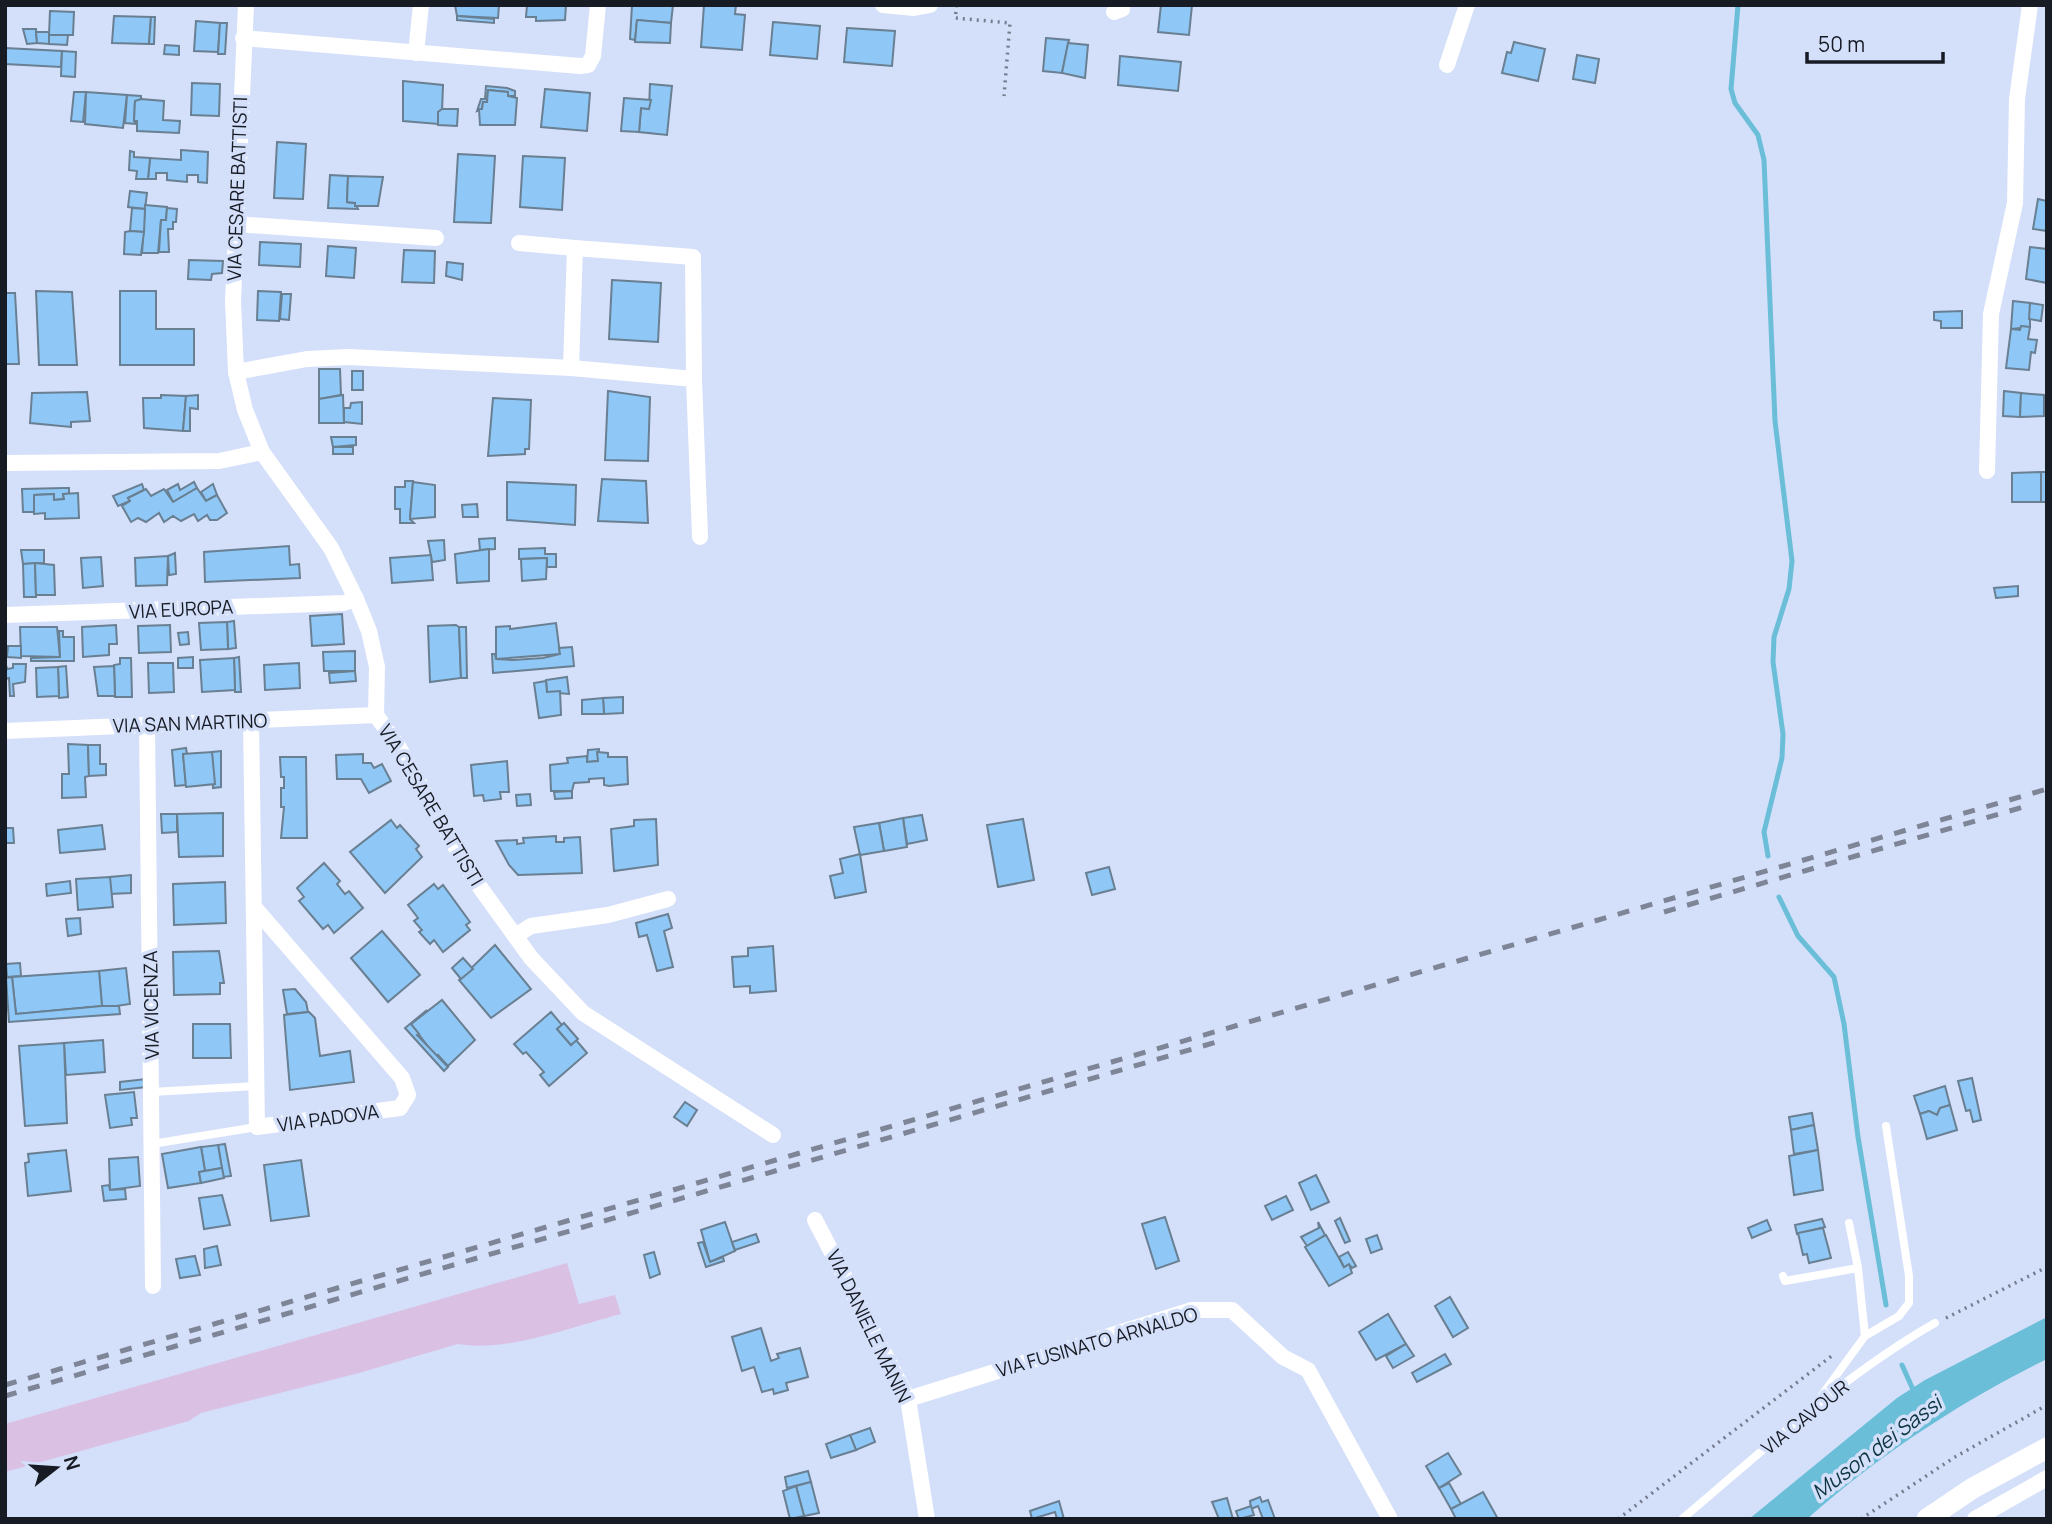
<svg xmlns="http://www.w3.org/2000/svg" width="2052" height="1524" font-family="Manrope,sans-serif">
<rect width="100%" height="100%" fill="#d4dffa"/>
<!-- green -->
<path fill="#dac1e4" d="M567,1263l12,41 36,-9 6,19c-47,12 -115,39 -163,30l-99,29 -158,40 -12,8 -184,51v-48z"/>
<!-- water -->
<path fill="#6bbed7" d="M2047,1317v42c-87,43 -168,96 -240,160h-58l148,-121 28,-18z"/>
<g fill="none" stroke-linecap="round" stroke-linejoin="round">
<!-- stream -->
<g stroke="#6bbed7" stroke-width="5">
<path d="M1738,5l-7,84 4,14 23,32 6,25 11,261 17,140 -3,28 -15,48 -1,25 10,72 -1,24 -18,74 4,24"/>
<path d="M1779,897l19,39 36,41 10,47 14,113 28,168"/>
<path d="M1902,1365l13,29"/>
</g>
</g>
<!-- building -->
<g fill="#8fc8f6" stroke="#697f92" stroke-width="2">
<path d="M455,5h44l-1,13 -41,-2z"/>
<path d="M527,5h39l-1,15 -29,1v-4h-10z"/>
<path d="M632,5h41l-2,18 -34,-3 -2,20 -5,-1z"/>
<path d="M704,5h32l-1,9 10,1 -3,35 -41,-3z"/>
<path d="M1161,5h31l-3,30 -31,-3z"/>
<path d="M50,11l24,1 -1,23h-24z"/>
<path d="M114,16l37,1 -2,27 -37,-1z"/>
<path d="M457,16l37,3v4l-37,-3z"/>
<path d="M151,17h4l-1,27h-5z"/>
<path d="M637,20l34,3 -1,20 -35,-1z"/>
<path d="M196,21l24,2 -2,29 -24,-1z"/>
<path d="M773,22l47,4 -3,33 -47,-4z"/>
<path d="M220,23h7l-2,31h-7z"/>
<path d="M847,28l48,3 -3,35 -48,-4z"/>
<path d="M23,29h13l1,14 -10,1z"/>
<path d="M36,32h13v12l-12,-1z"/>
<path d="M49,35h19l-1,10 -18,-1z"/>
<path d="M1046,38l23,2 -7,33 -19,-2z"/>
<path d="M1514,42l31,7 -7,32 -36,-8 5,-21 4,1z"/>
<path d="M1068,43l20,2 -3,33 -23,-5z"/>
<path d="M165,45l14,1v9l-15,-1z"/>
<path d="M5,48l57,3 -1,16 -56,-3z"/>
<path d="M62,51l14,1 -1,25 -14,-1z"/>
<path d="M1577,55l22,4 -4,24 -22,-4z"/>
<path d="M1120,56l61,6 -3,29 -60,-6z"/>
<path d="M403,81l40,4 -1,27h-4v12l-35,-3z"/>
<path d="M192,83l28,1 -1,32 -28,-1z"/>
<path d="M650,84l22,2 -5,49 -28,-3 2,-24 8,1z"/>
<path d="M486,86l21,2 8,3v5h-7v-4l-20,-2 -1,12h-4l-1,7 -5,2 4,-12h4z"/>
<path d="M545,89l45,4 -3,38 -46,-4z"/>
<path d="M488,90l20,2v4l9,2 -2,27h-35l-1,-16h3l1,-7h4z"/>
<path d="M74,92h12l-3,30 -12,-1z"/>
<path d="M86,92l41,3 -4,33 -38,-4z"/>
<path d="M127,95l14,1v5h-6l-1,20 3,3 -12,-1z"/>
<path d="M624,98l27,2 -2,9 -8,-1 -2,24 -18,-1z"/>
<path d="M141,99l23,2 -1,19 17,1 -1,12 -42,-2v-10h-3l1,-20z"/>
<path d="M442,109h16l-1,17 -19,-1v-13z"/>
<path d="M277,142l29,2 -3,55 -29,-1z"/>
<path d="M181,150l27,2 -1,31 -9,-1v-7h-11v7l-20,-2v-7h-11v6h-8l2,-21 31,2z"/>
<path d="M130,151l4,1v5l16,1 -2,21h-12l1,-8 -8,-1z"/>
<path d="M458,154l37,2 -4,67 -37,-1z"/>
<path d="M523,156l42,2 -3,52 -42,-3z"/>
<path d="M330,175l18,1 -1,26 8,1 3,6 -30,-1z"/>
<path d="M348,176l35,1 -5,29h-23v-3l-8,-1z"/>
<path d="M130,191l17,2 -2,16 -17,-2z"/>
<path d="M2038,199l9,2v30l-14,-2z"/>
<path d="M145,205l22,2 -1,13h-5l-3,33h-16z"/>
<path d="M132,208l13,1 -1,23 -14,-1z"/>
<path d="M167,208l10,1 -1,13h-3v7h-5l1,23h-10l2,-32h5z"/>
<path d="M130,231l14,1 -3,23 -17,-1 1,-22z"/>
<path d="M260,242l41,2 -1,23 -41,-2z"/>
<path d="M328,246l28,2 -2,30 -28,-2z"/>
<path d="M2030,247l17,2v34l-21,-4z"/>
<path d="M404,250l31,1 -1,32 -32,-1z"/>
<path d="M189,260l34,1 -1,12 -10,1 -1,6 -23,-1z"/>
<path d="M447,262l16,2 -1,16 -16,-4z"/>
<path d="M612,280l49,3 -3,59 -49,-3z"/>
<path d="M36,291l36,1 5,73h-38z"/>
<path d="M120,291h36v38h38v36h-74z"/>
<path d="M258,291l23,1 -2,29 -22,-1z"/>
<path d="M5,293h10l4,71h-14z"/>
<path d="M282,294h9l-2,26 -9,-1z"/>
<path d="M2013,301l17,2v24l-19,2z"/>
<path d="M2030,303l13,2 -2,16 -12,-2z"/>
<path d="M1962,311v17h-21v-7l-7,-1v-8z"/>
<path d="M2021,326l9,1 -2,12 9,1 -2,13 -4,-1 -2,18 -23,-2 5,-39 9,1z"/>
<path d="M319,369h21l1,26 -22,4z"/>
<rect x="352" y="371" width="11" height="19"/>
<path d="M608,391l42,6 -2,64 -43,-1z"/>
<path d="M2004,391l17,2 -1,24 -17,-1z"/>
<path d="M87,392l3,29 -19,1v5l-41,-4 2,-30z"/>
<path d="M2021,393l23,2v21l-24,1z"/>
<path d="M161,395l25,1 -3,35 -39,-3 -1,-30h18z"/>
<path d="M198,395v14l-8,-1v23h-7l3,-35z"/>
<path d="M343,395l1,28h-25v-24z"/>
<path d="M493,398l38,2 -2,49h-4v5l-37,2z"/>
<path d="M362,402v22l-18,-2v-14h6l1,-5z"/>
<path d="M331,437h25v8l-23,2z"/>
<rect x="333" y="447" width="20" height="7"/>
<path d="M2041,472v30h-29v-29z"/>
<rect x="2041" y="472" width="6" height="30"/>
<path d="M602,479l44,2 2,42 -50,-2z"/>
<path d="M405,481h8l-3,38 4,4h-14v-14h-5v-22h10z"/>
<path d="M194,482l3,6 -24,14 -6,-12 11,-6 2,6z"/>
<path d="M413,482l22,3v32l-25,2z"/>
<path d="M507,482l69,3 -1,40 -68,-5z"/>
<path d="M142,484l2,6 -16,8 2,3 -12,5 -5,-10z"/>
<path d="M213,484l4,11 -11,6 -5,-9z"/>
<path d="M64,488h5v6h-6l1,5 -10,1v-6l-20,1v17h-11l-1,-23z"/>
<path d="M197,488l9,13 11,-6 10,18 -10,7h-7l-3,-5 -9,6 -4,-7 -13,7 -8,-5 -9,6 -5,-9 -13,9 -8,-4 -7,4 -9,-16 8,-5 -2,-3 18,-9 5,7 13,-7 9,13z"/>
<path d="M78,493l1,25 -34,1v-6l-11,1v-19l20,-1v6l10,-1 -1,-5z"/>
<path d="M477,504l1,13h-15l-1,-12z"/>
<path d="M495,538v11l-15,1 -1,-11z"/>
<path d="M444,540l1,20 -13,2 -4,-21z"/>
<path d="M289,546l1,19 9,-1 1,14 -95,4 -1,-30z"/>
<path d="M545,548v6h11v13h-9v-9l-28,1v-10z"/>
<path d="M489,549v32l-32,2 -2,-29z"/>
<path d="M21,550h23v13l-21,1z"/>
<path d="M175,553l1,21 -7,1 -1,-19z"/>
<path d="M431,555l2,25 -41,3 -2,-25z"/>
<path d="M168,556l-1,29 -31,1 -1,-28z"/>
<path d="M101,557l2,29 -20,2 -2,-30z"/>
<path d="M547,558l-1,21 -24,2 -1,-22z"/>
<path d="M35,563l1,34h-12l-1,-33z"/>
<path d="M35,563l19,2 1,30h-19z"/>
<path d="M2018,586v10l-22,2 -2,-10z"/>
<path d="M342,614l2,30 -32,2 -2,-30z"/>
<path d="M234,621l2,27 -8,1 -1,-27z"/>
<path d="M227,622l1,27 -27,1 -2,-27z"/>
<path d="M556,623l4,31 -64,5v-32l14,-1v3z"/>
<path d="M116,625l1,19h-8v11l-26,2 -1,-30z"/>
<path d="M170,625l1,27 -32,1 -1,-27z"/>
<path d="M456,625l3,2 2,51 -31,4 -2,-56z"/>
<path d="M20,627h37l3,30 -39,-1z"/>
<path d="M459,627h7l1,51h-6z"/>
<path d="M59,631h4v6h11v24h-43v-3l29,-1z"/>
<path d="M188,632l1,12 -9,1 -2,-12z"/>
<path d="M8,646h13v12l-14,-1z"/>
<path d="M572,647l2,19 -81,7 -1,-19h3l1,5 17,1 30,-2 17,-4 -1,-6z"/>
<path d="M355,651v20h-31l-1,-19z"/>
<path d="M193,657v11h-15v-10z"/>
<path d="M239,657l2,35h-6l-1,-34z"/>
<path d="M120,658h11l1,39h-17l-1,-32 6,-1z"/>
<path d="M234,658l1,32 -33,2 -2,-32z"/>
<path d="M5,661l2,8 6,-1v-4h13l-1,18 -12,2 1,12h-4l-1,-18 -4,1z"/>
<path d="M148,663h25l1,29 -25,1z"/>
<path d="M299,663l1,25 -35,2 -1,-25z"/>
<path d="M66,666l2,31 -9,1 -1,-31z"/>
<path d="M114,666l1,30h-17l-4,-29z"/>
<path d="M58,667l1,29 -22,1 -1,-29z"/>
<path d="M355,671l1,10 -26,2 -1,-10z"/>
<path d="M567,677l2,17 -22,-2 -1,-12z"/>
<path d="M546,681l1,11 13,-1 1,24 -22,3 -5,-35z"/>
<path d="M623,697v16l-19,1 -1,-16z"/>
<path d="M603,698l1,16h-22v-14z"/>
<path d="M68,744l20,1 1,31 -4,1 1,20 -24,1v-24h7z"/>
<path d="M88,745h12v19h6v11l-17,1z"/>
<path d="M186,748l1,6h-4l3,31 -11,1 -3,-36z"/>
<path d="M599,749l-1,12 -11,1 1,-12z"/>
<path d="M221,751v36l-8,1 -1,-36z"/>
<path d="M212,752l3,32 -29,3 -3,-33z"/>
<path d="M597,752l11,1v4h19l1,27 -19,2 -5,-1v-7l-15,1v3l-15,1 -2,8h-21l-1,-26 18,-2 -1,-5 20,-2v6l11,-1z"/>
<path d="M363,754v9h8l3,5 8,-4 9,17 -22,12 -8,-14h-24l-1,-24z"/>
<path d="M280,757h26l1,81h-26l3,-31h-3v-19h3v-11h-3z"/>
<path d="M507,761l2,31h-9l1,7 -17,2 -1,-6 -9,1 -3,-31z"/>
<path d="M572,791v7l-17,1 -1,-7z"/>
<path d="M530,794l1,11 -14,1 -1,-11z"/>
<path d="M223,813v43l-44,1 -2,-43z"/>
<path d="M161,814h16v18l-15,1z"/>
<path d="M922,815l5,25 -20,4 -4,-26z"/>
<path d="M903,818l4,29 -23,4 -5,-28z"/>
<path d="M656,819l2,46 -44,6 -3,-42 23,-3v-6z"/>
<path d="M1023,819l11,61 -36,7 -11,-62z"/>
<path d="M391,820l6,8 3,-3 19,21 -3,3 6,8 -37,36 -35,-41z"/>
<path d="M879,823l5,28 -24,4 -6,-28z"/>
<path d="M102,825l3,24 -45,4 -2,-23z"/>
<path d="M5,828h8l1,15h-9z"/>
<path d="M556,836v6h8v-4l16,-1 2,36 -64,2 -9,-10 -13,-24 21,-1v4l7,-1 -1,-5z"/>
<path d="M860,854l6,38 -31,6 -5,-22 13,-3 -3,-14z"/>
<path d="M324,863l16,18 -3,3 8,10 4,-3 14,17 -29,25 -6,-8 -5,4 -24,-28 5,-4 -7,-9z"/>
<path d="M1109,867l6,22 -23,6 -6,-22z"/>
<path d="M131,875v18l-21,1v-17z"/>
<path d="M110,877l3,30 -35,3 -2,-31z"/>
<path d="M70,881l1,12 -24,3 -1,-12z"/>
<path d="M225,882l1,41 -52,2 -1,-41z"/>
<path d="M434,884l4,5 5,-4 27,37 -4,3 4,5 -27,22 -9,-12 -4,4 -11,-12 3,-2 -8,-9 4,-3 -10,-13z"/>
<path d="M668,914l4,14 -8,3 9,36 -16,4 -10,-36 -8,2 -3,-14z"/>
<path d="M80,918l1,16 -13,2 -2,-17z"/>
<path d="M382,931l38,44 -32,27 -37,-44z"/>
<path d="M495,945l36,44 -40,29 -32,-38z"/>
<path d="M773,946l3,45 -26,2v-7l-16,1 -2,-30 16,-1v-8z"/>
<path d="M219,951l5,32h-4v11l-46,1 -1,-43z"/>
<path d="M463,958l10,11 -12,10 -9,-11z"/>
<path d="M20,963l1,13 -14,1 -1,-13z"/>
<path d="M126,968l4,36 -28,4 -3,-37z"/>
<path d="M99,971l3,35 -86,8 -4,-37z"/>
<path d="M12,977l4,37 86,-8h17l1,8 -111,8 -3,-44z"/>
<path d="M295,989l11,13 2,10 -21,2 -4,-24z"/>
<path d="M442,1000l33,40 -27,26 -10,-11 -2,2 -25,-33z"/>
<path d="M427,1010l-16,14 8,10 -2,1 31,32 -4,4 -39,-43z"/>
<path d="M309,1012l6,6 5,38 30,-5 4,31 -64,8 -6,-75z"/>
<path d="M551,1012l11,13 -5,4 14,16 5,-5 11,13 -38,33 -9,-11 4,-3 -18,-20 -3,2 -9,-10z"/>
<path d="M564,1023l14,16 -7,6 -14,-16z"/>
<path d="M193,1024h37l1,34h-38z"/>
<path d="M103,1040l2,32 -39,3 -2,-32z"/>
<path d="M64,1043l3,80 -42,3 -6,-80z"/>
<path d="M1972,1078l9,42 -8,2 -3,-12 -4,1 -8,-30z"/>
<path d="M146,1079v8l-26,3v-8z"/>
<path d="M1945,1086l5,19 -10,3 -3,7 -8,-4 -9,3 -6,-18z"/>
<path d="M134,1092l3,26h-6l1,7 -22,3 -5,-33z"/>
<path d="M685,1102l12,8 -10,16 -13,-9z"/>
<path d="M1950,1105l7,25 -30,9 -7,-25 9,-3 8,4 3,-7z"/>
<path d="M1812,1113l2,12 -23,5 -2,-13z"/>
<path d="M1814,1125l4,25 -24,4 -3,-24z"/>
<path d="M225,1144l6,32 -8,1 -5,-32z"/>
<path d="M218,1145l4,23 -17,3 -4,-24z"/>
<path d="M201,1147l4,24 -6,1 2,11 -33,5 -6,-34z"/>
<path d="M66,1150l5,41 -43,5 -3,-33 4,-1 -1,-8z"/>
<path d="M1818,1150l5,40 -29,5 -5,-39z"/>
<path d="M138,1157l2,29 -30,4 -1,-31z"/>
<path d="M301,1160l8,56 -38,5 -7,-56z"/>
<path d="M222,1168l2,10 -23,5 -2,-11z"/>
<path d="M1316,1175l13,27 -18,8 -12,-27z"/>
<path d="M109,1185l1,5 15,-1 1,10 -22,2 -2,-15z"/>
<path d="M222,1195l8,30 -26,4 -5,-31z"/>
<path d="M1286,1196l7,14 -21,10 -7,-14z"/>
<path d="M1165,1217l14,44 -23,8 -14,-45z"/>
<path d="M1340,1218l10,23 -5,2 -10,-22z"/>
<path d="M1822,1219l3,8 -28,7 -2,-9z"/>
<path d="M1767,1220l4,10 -19,8 -4,-10z"/>
<path d="M725,1222l10,29 -25,11 -9,-32z"/>
<path d="M1318,1222l7,13 -18,11 -6,-9 18,-9z"/>
<path d="M1823,1228l8,30 -22,5 -2,-9 -4,1 -5,-22z"/>
<path d="M756,1234l3,8 -24,8 -3,-8z"/>
<path d="M1326,1235l18,32 5,-3 3,9 -23,13 -24,-39z"/>
<path d="M1377,1235l5,14 -11,4 -5,-14z"/>
<path d="M703,1242l7,20 13,-5 1,4 -18,6 -8,-24z"/>
<path d="M217,1246l4,19 -16,3 -1,-19z"/>
<path d="M654,1252l6,22 -10,4 -6,-23z"/>
<path d="M1348,1252l8,14 -4,2 -3,-4 -5,3 -5,-10z"/>
<path d="M195,1256l5,19 -20,3 -4,-19z"/>
<path d="M1450,1297l18,31 -15,9 -18,-31z"/>
<path d="M1388,1314l18,30 -30,16 -17,-28z"/>
<path d="M761,1328l10,33 8,-3 -2,-4 23,-6 8,29 -22,6 2,7 -14,4 -1,-5 -11,3 -8,-25 -12,4 -10,-34z"/>
<path d="M1406,1344l8,12 -21,12 -7,-12z"/>
<path d="M1445,1354l6,10 -34,18 -5,-9z"/>
<path d="M870,1428l5,14 -19,8 -6,-15z"/>
<path d="M850,1435l6,15 -25,8 -5,-14z"/>
<path d="M1448,1453l13,21 -22,14 -13,-22z"/>
<path d="M808,1471l3,11 -24,6 -2,-11z"/>
<path d="M811,1482l8,31 -15,3 -8,-30z"/>
<path d="M1449,1483l12,21 -10,5 -12,-21z"/>
<path d="M796,1486l8,30 -14,3 -7,-28z"/>
<path d="M1483,1492l15,27h-42l-5,-10z"/>
<path d="M1260,1497l2,5 6,-2 7,19h-12l-5,-13 -7,3 -1,-8z"/>
<path d="M1227,1498l6,21h-14l-7,-17z"/>
<path d="M1059,1501l5,18h-7l-2,-7 -23,7 -2,-8z"/>
<path d="M1251,1506l3,9 -15,4 -3,-8z"/>
</g>
<g fill="none" stroke-linecap="round" stroke-linejoin="round">
<!-- path -->
<g stroke="#737b8c" stroke-width="3.5" stroke-dasharray="2 5" stroke-linecap="butt">
<path d="M949,5l8,1"/>
<path d="M957,5l-2,13 55,5 -6,73"/>
<path d="M1946,1318l101,-51"/>
<path d="M1618,1519l215,-164"/>
<path d="M1861,1519l94,-62 92,-52"/>
</g>
<!-- service -->
<g stroke="#fff" stroke-width="8">
<path d="M152,1092l104,-6"/>
<path d="M152,1144l105,-17"/>
<path d="M1783,1276l2,5 73,-13"/>
<path d="M1865,1336l34,-20 10,-13v-27l-23,-150"/>
<path d="M1816,1403l49,-67 -7,-68 -9,-45"/>
<path d="M1682,1519c81,-68 160,-143 253,-196"/>
</g>
<!-- minor -->
<g stroke="#fff" stroke-width="16">
<path d="M246,5l-13,296 3,71 9,38 17,42 69,96 25,51 13,32 8,36 -1,48 22,31 76,133 57,79 52,55 190,122"/>
<path d="M883,5l31,3 16,-3"/>
<path d="M1114,12l8,-3v-4"/>
<path d="M243,38l337,28 8,-1 5,-9 5,-51"/>
<path d="M416,53l5,-48"/>
<path d="M1447,65l20,-60"/>
<path d="M236,224l200,14"/>
<path d="M519,243l56,5"/>
<path d="M236,372l71,-13 42,-2 222,11 123,11 -1,-122 -118,-9 -4,120"/>
<path d="M694,379l6,158"/>
<path d="M5,463l214,-2 43,-9"/>
<path d="M1987,471l4,-157 24,-111 2,-104 13,-94"/>
<path d="M5,615l339,-12 12,-4"/>
<path d="M251,720l6,407 143,-19 8,-13 -6,-17 -148,-171"/>
<path d="M147,724l6,562"/>
<path d="M5,731l371,-16"/>
<path d="M515,936l16,-10 77,-11 60,-16"/>
<path d="M815,1220l93,179 19,120"/>
<path d="M908,1399l284,-89h40l51,47 25,13 82,149"/>
<path d="M1975,1519l72,-41"/>
</g>
<!-- secondary -->
<path stroke="#fff" stroke-width="21" d="M1927,1519l46,-31 74,-40"/>
<!-- rail -->
<g stroke="#7d8597" stroke-width="5" stroke-dasharray="12 12" stroke-linecap="butt">
<path d="M1664,912l366,-107"/>
<path d="M5,1385l2042,-596"/>
<path d="M5,1396l1215,-355"/>
</g>
</g>
<g text-anchor="middle" stroke-width="7" stroke-linejoin="round" paint-order="stroke">
<!-- street labels -->
<g font-size="19" fill="#171b24" stroke="#d4dffa">
<text transform="translate(237 189) rotate(-88)" y="7">VIA CESARE BATTISTI</text>
<text transform="translate(181 609) rotate(-3)" y="7">VIA EUROPA</text>
<text transform="translate(190 723) rotate(-2)" y="7">VIA SAN MARTINO</text>
<text transform="translate(431 805) rotate(59)" y="7">VIA CESARE BATTISTI</text>
<text transform="translate(151 1005) rotate(-91)" y="7">VIA VICENZA</text>
<text transform="translate(328 1118) rotate(-8)" y="7">VIA PADOVA</text>
<text transform="translate(869 1326) rotate(64)" y="7">VIA DANIELE MANIN</text>
<text transform="translate(1097 1342) rotate(-16)" y="7">VIA FUSINATO ARNALDO</text>
<text transform="translate(1805 1417) rotate(-39)" y="7">VIA CAVOUR</text>
</g>
<!-- water labels -->
<g font-size="21" font-style="italic" fill="#0d3540" stroke="#d4dffa">
<text transform="translate(1877 1448) rotate(-37)" y="7">Muson dei Sassi</text>
</g>
</g>
<!-- border -->
<rect width="2052" height="1524" fill="none" stroke="#171b24" stroke-width="14"/>
<!-- north arrow -->
<g transform="translate(56 1468) rotate(73)" stroke="#d4dffa" stroke-width="5" paint-order="stroke">
<path d="M0-5L12 26L0 18L-12 26Z" fill="#171b24"/>
<text y="-10" font-size="19" font-weight="bold" text-anchor="middle" fill="#171b24">N</text>
</g>
<!-- scale -->
<path d="M1807 52v10h136v-10" fill="none" stroke="#171b24" stroke-width="3.5"/>
<text x="1818" y="52" font-size="21" fill="#171b24" stroke="#d4dffa" stroke-width="5" paint-order="stroke">50 m</text>
</svg>
